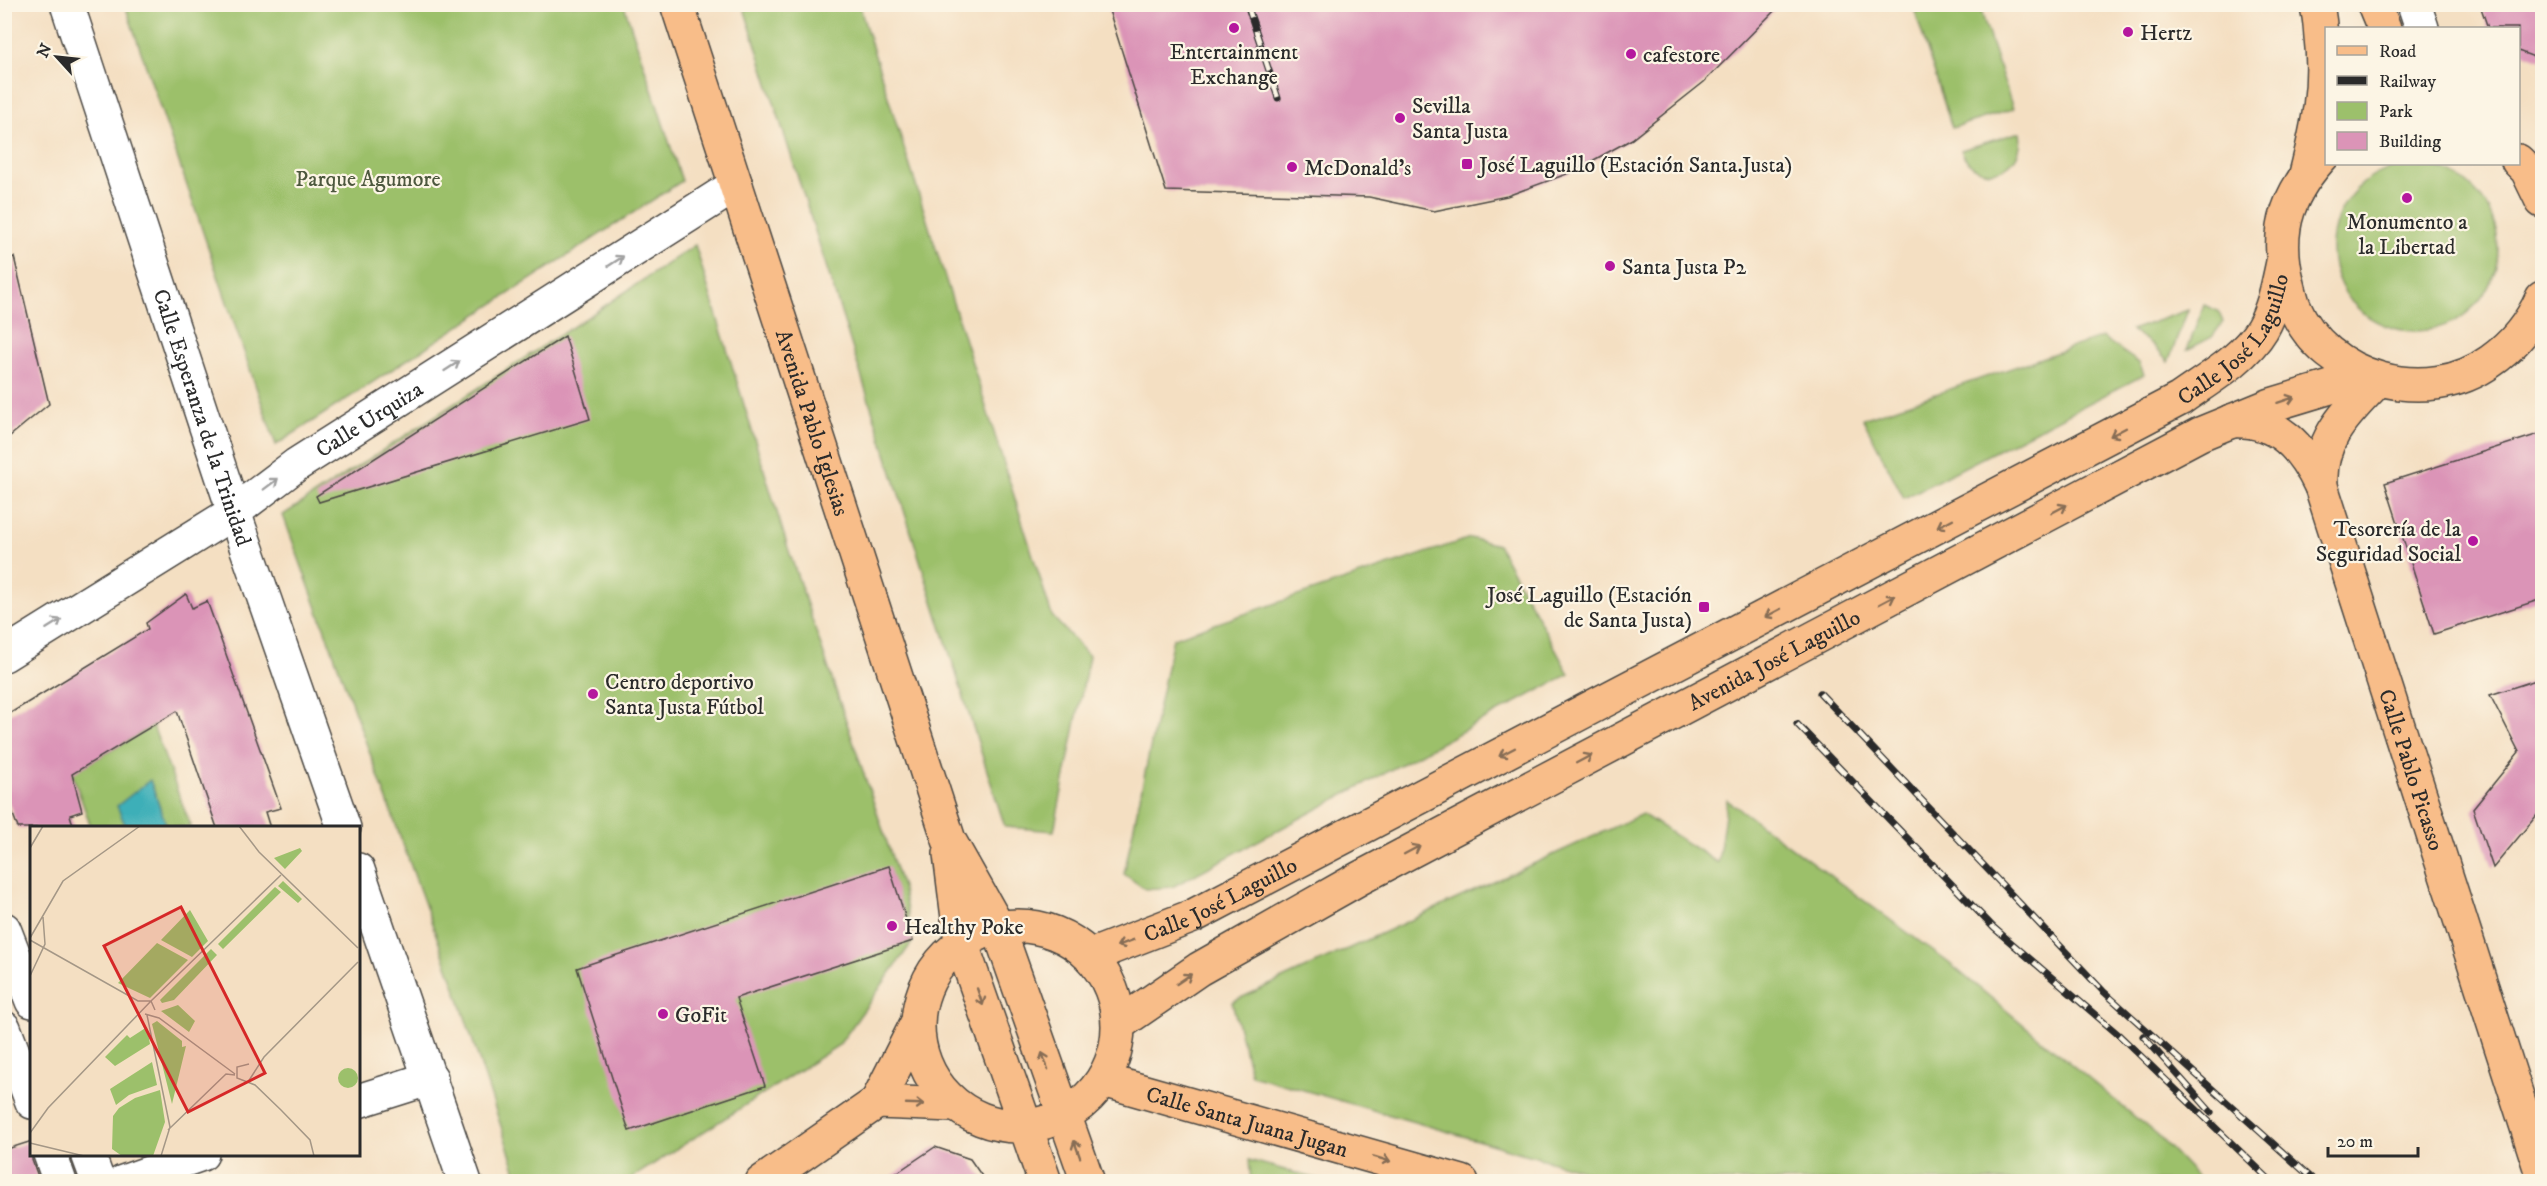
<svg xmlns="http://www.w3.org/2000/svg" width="2547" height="1186" font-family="'IM FELL DW Pica',serif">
<rect width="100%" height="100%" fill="#fcf5e5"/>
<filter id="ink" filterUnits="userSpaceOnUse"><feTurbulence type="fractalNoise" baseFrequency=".0167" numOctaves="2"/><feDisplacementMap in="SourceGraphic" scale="12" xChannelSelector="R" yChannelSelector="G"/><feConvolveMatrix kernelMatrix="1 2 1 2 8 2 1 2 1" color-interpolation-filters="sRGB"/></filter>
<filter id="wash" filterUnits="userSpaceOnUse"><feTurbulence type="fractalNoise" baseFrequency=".008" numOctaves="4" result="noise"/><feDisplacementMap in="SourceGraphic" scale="24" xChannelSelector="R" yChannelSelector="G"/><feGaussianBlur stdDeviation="1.35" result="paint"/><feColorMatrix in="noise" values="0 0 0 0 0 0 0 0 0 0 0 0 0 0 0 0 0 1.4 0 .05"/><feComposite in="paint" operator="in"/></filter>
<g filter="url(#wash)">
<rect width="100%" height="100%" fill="#f4dfc2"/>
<!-- green -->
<g fill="#9cc06b" stroke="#64764b" stroke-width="1.5">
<path d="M125,5h499l58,176 -406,264z"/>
<path d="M743,5h116l193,611 37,40 -35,175 -49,-4z"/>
<path d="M1913,5h66l34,104 -61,19z"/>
<path d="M2020,132c7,40 -44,56 -59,18z"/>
<circle cx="2415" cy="248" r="83"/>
<path d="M695,245l93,303 115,342 10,51 -74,104 -212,136h-108l-65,-197 -171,-469 314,-204z"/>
<path d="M2204,305l14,6 5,11 -11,15 -25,13z"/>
<path d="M2188,310l-20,52 -15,-17 -22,-15z"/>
<path d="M2102,337l37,26 5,12 -240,123 -41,-79z"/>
<path d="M1470,538l28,7 71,129 -397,213 -27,2 -21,-15 49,-236z"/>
<path d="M153,726l38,101h-100l-19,-54z"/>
<path d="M1727,800l222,163 209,173 43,45h-582l-368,-106 -19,-73 410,-188 76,49z"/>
<path d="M1249,1160l75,21h-73z"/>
</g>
<!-- water -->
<path fill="#3eafb8" stroke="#346d72" stroke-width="1.5" d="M150,780l17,47h-41l-9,-21z"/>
<g id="blocks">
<!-- building -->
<g fill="#db94b7">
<path d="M1107,4h674l-77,78 -72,57 -60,33 -65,24 -73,15 -65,-14 -203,-6z"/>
<path d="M2480,5h62v55l-24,-9v-23h-30z"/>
<path d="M14,257l35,147 -45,37v-183z"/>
<path d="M565,336l25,83 -271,83 -3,-6z"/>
<path d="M2542,433v166l-108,35 -49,-151z"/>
<path d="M186,594l6,14 15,-7 74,207 -16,4 5,16h-53l-40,-117 -105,63 10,37 -12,4 4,13h-56l-14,-38v-73l144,-88 -2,-6z"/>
<path d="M2542,678v131l-49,59 -20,-59 46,-57 -29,-57z"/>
<path d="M889,866l24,75 -177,57 29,88 -136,45 -52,-163z"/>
<path d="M32,1141v19l8,22h-36v-32z"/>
<path d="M935,1147l35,12 16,23h-103z"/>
</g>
</g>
</g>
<g filter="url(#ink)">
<use href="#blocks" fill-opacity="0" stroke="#494642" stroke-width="1.5"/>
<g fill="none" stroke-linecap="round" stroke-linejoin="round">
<defs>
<g id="minor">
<path id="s1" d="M67,4l167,508 110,316"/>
<path d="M2414,4l8,24"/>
<path id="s2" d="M4,655l230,-143 62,-47 440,-280"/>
<path d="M358,870l107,312"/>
<path d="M4,929l28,72"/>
<path d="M4,1028l28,74"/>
<path d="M358,1101l73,-23"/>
<path d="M50,1154l10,28"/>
<path d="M88,1154l10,27 3,1"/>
<path d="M123,1182l79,-28"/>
</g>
<g id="major">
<path id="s3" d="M677,4l272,836 49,87 90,255"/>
<path d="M2374,4l10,24"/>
<path d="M2326,152c-36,38 -52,75 -39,128 2,8 4,18 7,26 31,74 133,102 197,55 23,-16 40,-38 51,-63"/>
<path d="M2518,161l9,9 15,31"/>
<path d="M2306,174c12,-47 21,-89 15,-137 -1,-11 -1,-22 -5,-33"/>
<path id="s4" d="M2379,379c-31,33 -61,58 -58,107l221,688"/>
<path d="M2231,421c47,-3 72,27 90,65"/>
<path d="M950,854l11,88 84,240"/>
<circle cx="1018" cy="1026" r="100"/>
<path id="s5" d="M1090,956l103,-40 987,-517c28,-20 64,-40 82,-70 12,-21 16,-44 21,-67"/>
<path id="s6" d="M1119,1024l80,-55 161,-91 840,-444 71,-29 96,-29"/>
<path id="s7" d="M1103,1080l359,102"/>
<path d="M877,1102l39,-77"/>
<path d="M877,1102l76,3"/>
<path d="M762,1182l115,-80"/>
</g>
</defs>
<!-- minor casing -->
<use href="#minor" stroke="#494642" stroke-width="36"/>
<!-- major casing -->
<use href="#major" stroke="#494642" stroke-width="36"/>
<!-- minor -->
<use href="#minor" stroke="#fff" stroke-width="33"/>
<!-- major -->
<use href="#major" stroke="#f8bd89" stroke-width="33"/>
<defs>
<g id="rail">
<path d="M1247,4l31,94"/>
<path d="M1820,693l283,298 213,191"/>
<path d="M1797,724l197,204 126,108 152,146"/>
<path d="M2143,1036l68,76"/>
</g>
</defs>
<!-- rail casing -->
<use href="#rail" stroke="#2b2b2b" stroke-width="7"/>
<!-- rail -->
<use href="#rail" stroke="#fcf5e5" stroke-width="4.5" stroke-dasharray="14" stroke-linecap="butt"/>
</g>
<!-- one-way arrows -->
<defs><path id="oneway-shaft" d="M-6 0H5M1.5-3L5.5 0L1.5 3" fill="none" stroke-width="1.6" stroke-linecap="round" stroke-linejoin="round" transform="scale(1.5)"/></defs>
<g stroke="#a0a0a0">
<use href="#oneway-shaft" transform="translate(616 261) rotate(-33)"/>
<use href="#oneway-shaft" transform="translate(452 366) rotate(-33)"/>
<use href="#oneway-shaft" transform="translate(271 484) rotate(-37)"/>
<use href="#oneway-shaft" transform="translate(54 624) rotate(-32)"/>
</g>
<g stroke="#876d55">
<use href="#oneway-shaft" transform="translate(2286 400) rotate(-18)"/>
<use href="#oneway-shaft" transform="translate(2118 432) rotate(152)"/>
<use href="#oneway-shaft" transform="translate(2059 509) rotate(-28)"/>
<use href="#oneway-shaft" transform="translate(1945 523) rotate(152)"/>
<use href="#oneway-shaft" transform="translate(1887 600) rotate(-28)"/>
<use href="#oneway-shaft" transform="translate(1773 613) rotate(152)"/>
<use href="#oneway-shaft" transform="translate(1507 752) rotate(152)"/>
<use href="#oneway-shaft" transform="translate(1584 759) rotate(-28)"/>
<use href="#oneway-shaft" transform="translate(1412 850) rotate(-28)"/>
<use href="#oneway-shaft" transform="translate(1125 943) rotate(159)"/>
<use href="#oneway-shaft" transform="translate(1184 979) rotate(-34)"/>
<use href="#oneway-shaft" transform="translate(980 997) rotate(71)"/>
<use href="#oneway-shaft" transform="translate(1045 1061) rotate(-110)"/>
<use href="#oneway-shaft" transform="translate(915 1104) rotate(2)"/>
<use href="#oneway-shaft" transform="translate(1077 1149) rotate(-110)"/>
<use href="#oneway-shaft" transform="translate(1382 1159) rotate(16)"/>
</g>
</g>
<!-- markers -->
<g fill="#b5179e" stroke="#fcf5e5" stroke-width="2">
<circle cx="1234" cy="28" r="6"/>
<circle cx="2128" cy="32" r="6"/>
<circle cx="1631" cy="54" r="6"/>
<circle cx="1400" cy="118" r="6"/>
<rect x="1461" y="158" width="12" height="12" rx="3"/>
<circle cx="1292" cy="167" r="6"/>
<circle cx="2407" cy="198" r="6"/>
<circle cx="1610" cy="266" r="6"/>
<circle cx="2473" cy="541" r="6"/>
<rect x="1698" y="601" width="12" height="12" rx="3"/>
<circle cx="593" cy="694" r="6"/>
<circle cx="892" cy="926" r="6"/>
<circle cx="663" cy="1014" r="6"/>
</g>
<g text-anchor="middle" stroke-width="4.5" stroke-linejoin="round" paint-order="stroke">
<!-- poi labels -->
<g font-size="22" fill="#2b2b2b" stroke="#fcf5e5" text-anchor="start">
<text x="2140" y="40">Hertz</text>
<text x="1234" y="59" text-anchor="middle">Entertainment<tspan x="1234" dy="25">Exchange</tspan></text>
<text x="1643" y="62">cafestore</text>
<text x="1412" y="113">Sevilla<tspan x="1412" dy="25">Santa Justa</tspan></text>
<text x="1479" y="172">José Laguillo (Estación Santa.Justa)</text>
<text x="1304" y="175">McDonald's</text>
<text x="2407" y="229" text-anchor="middle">Monumento a<tspan x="2407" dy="25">la Libertad</tspan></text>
<text x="1622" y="274">Santa Justa P2</text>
<text x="2461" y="536" text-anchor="end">Tesorería de la<tspan x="2461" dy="25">Seguridad Social</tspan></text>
<text x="1692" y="602" text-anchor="end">José Laguillo (Estación<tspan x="1692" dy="25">de Santa Justa)</tspan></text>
<text x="605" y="689">Centro deportivo<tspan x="605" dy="25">Santa Justa Fútbol</tspan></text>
<text x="904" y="934">Healthy Poke</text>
<text x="675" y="1022">GoFit</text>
</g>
<!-- park labels -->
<g font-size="22" fill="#4d583e" stroke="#fcf5e5">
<text x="368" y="186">Parque Agumore</text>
</g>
<!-- street labels -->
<g font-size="22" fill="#2b2b2b" stroke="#fcf5e5">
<text dy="8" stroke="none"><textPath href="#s5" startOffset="1308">Calle José Laguillo</textPath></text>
<text dy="8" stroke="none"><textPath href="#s1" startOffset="435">Calle Esperanza de la Trinidad</textPath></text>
<text dy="8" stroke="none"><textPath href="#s2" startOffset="435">Calle Urquiza</textPath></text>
<text dy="8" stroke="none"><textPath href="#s3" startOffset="440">Avenida Pablo Iglesias</textPath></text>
<text dy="8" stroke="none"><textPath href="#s6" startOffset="750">Avenida José Laguillo</textPath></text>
<text dy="8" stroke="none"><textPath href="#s4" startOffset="424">Calle Pablo Picasso</textPath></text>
<text dy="8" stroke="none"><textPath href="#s5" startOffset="142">Calle José Laguillo</textPath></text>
<text dy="8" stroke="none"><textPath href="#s7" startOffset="150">Calle Santa Juana Jugan</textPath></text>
</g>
</g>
<!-- overview -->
<g transform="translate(30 826)">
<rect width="330" height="330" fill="#f4dfc2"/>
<path d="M270,22l2,3 -17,18 -11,-11zM253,55l19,18 -4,4 -20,-17zM245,61l6,5 -58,57 -5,-5zM160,84l18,31 -16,16 -31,-17zM127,117l31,17 -38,38 -32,-15zM181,123l6,6 -43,45 -12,3 -2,-3zM148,179l17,16 -6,11 -28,-21zM127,195l25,20v6l4,-1 -14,58 -20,-80zM117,201l3,17 -35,22 -10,-9 22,-22 3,3zM122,236l5,23 -28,10 -13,10 -6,-16zM308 252a10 10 0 1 1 20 0a10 10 0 1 1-20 0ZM130,264l5,32 -12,34h-31l-10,-7 1,-33 6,-8 16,-10z" fill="#9cc06b"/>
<path fill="none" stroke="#a49786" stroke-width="1.5" d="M209,0l20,26 99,96M0,22l13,-22M0,112l33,-57 77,-55M0,114l108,61h13l4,9M0,150l15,-32 -2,-27M115,188l14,4 76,56M117,189l23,112 -9,29M219,238l-12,3v11l18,7 26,25 29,30 4,16M218,256l16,-25 94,-95M138,304l58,-56 9,1M0,307l18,-25 103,-107 130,-126M0,317l54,13"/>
<path fill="#d62828" fill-opacity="0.15" stroke="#d62828" stroke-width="3" d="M151,81l84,166 -77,39 -84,-166z"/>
<rect width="330" height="330" fill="none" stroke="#2b2b2b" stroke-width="3"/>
</g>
<!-- margin -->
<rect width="2547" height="1186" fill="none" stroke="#fcf5e5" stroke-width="24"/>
<!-- legend -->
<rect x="2325" y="27" width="195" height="138" fill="#fcf5e5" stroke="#a8a49b" stroke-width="1.5"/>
<rect x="2337" y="46" width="30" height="9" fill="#f8bd89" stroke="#a8a49b" stroke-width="1.5"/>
<text x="2379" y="57" font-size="18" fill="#2b2b2b">Road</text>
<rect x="2337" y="76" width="30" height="9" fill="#2b2b2b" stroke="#a8a49b" stroke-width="1.5"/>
<text x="2379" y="87" font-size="18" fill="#2b2b2b">Railway</text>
<rect x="2337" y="102" width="30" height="18" fill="#9cc06b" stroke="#a8a49b" stroke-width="1.5"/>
<text x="2379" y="117" font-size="18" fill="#2b2b2b">Park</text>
<rect x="2337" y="132" width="30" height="18" fill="#db94b7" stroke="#a8a49b" stroke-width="1.5"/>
<text x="2379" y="147" font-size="18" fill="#2b2b2b">Building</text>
<!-- north arrow -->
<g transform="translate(57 57) rotate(297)" stroke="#fcf5e5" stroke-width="4.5" paint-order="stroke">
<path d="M0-4.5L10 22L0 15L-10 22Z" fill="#2b2b2b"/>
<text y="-9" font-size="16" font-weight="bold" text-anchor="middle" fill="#2b2b2b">N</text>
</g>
<!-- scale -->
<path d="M2328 1147v9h90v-9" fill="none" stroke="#2b2b2b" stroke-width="3"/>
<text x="2337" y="1147" font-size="18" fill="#2b2b2b" stroke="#fcf5e5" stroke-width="4.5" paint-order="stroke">20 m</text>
</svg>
